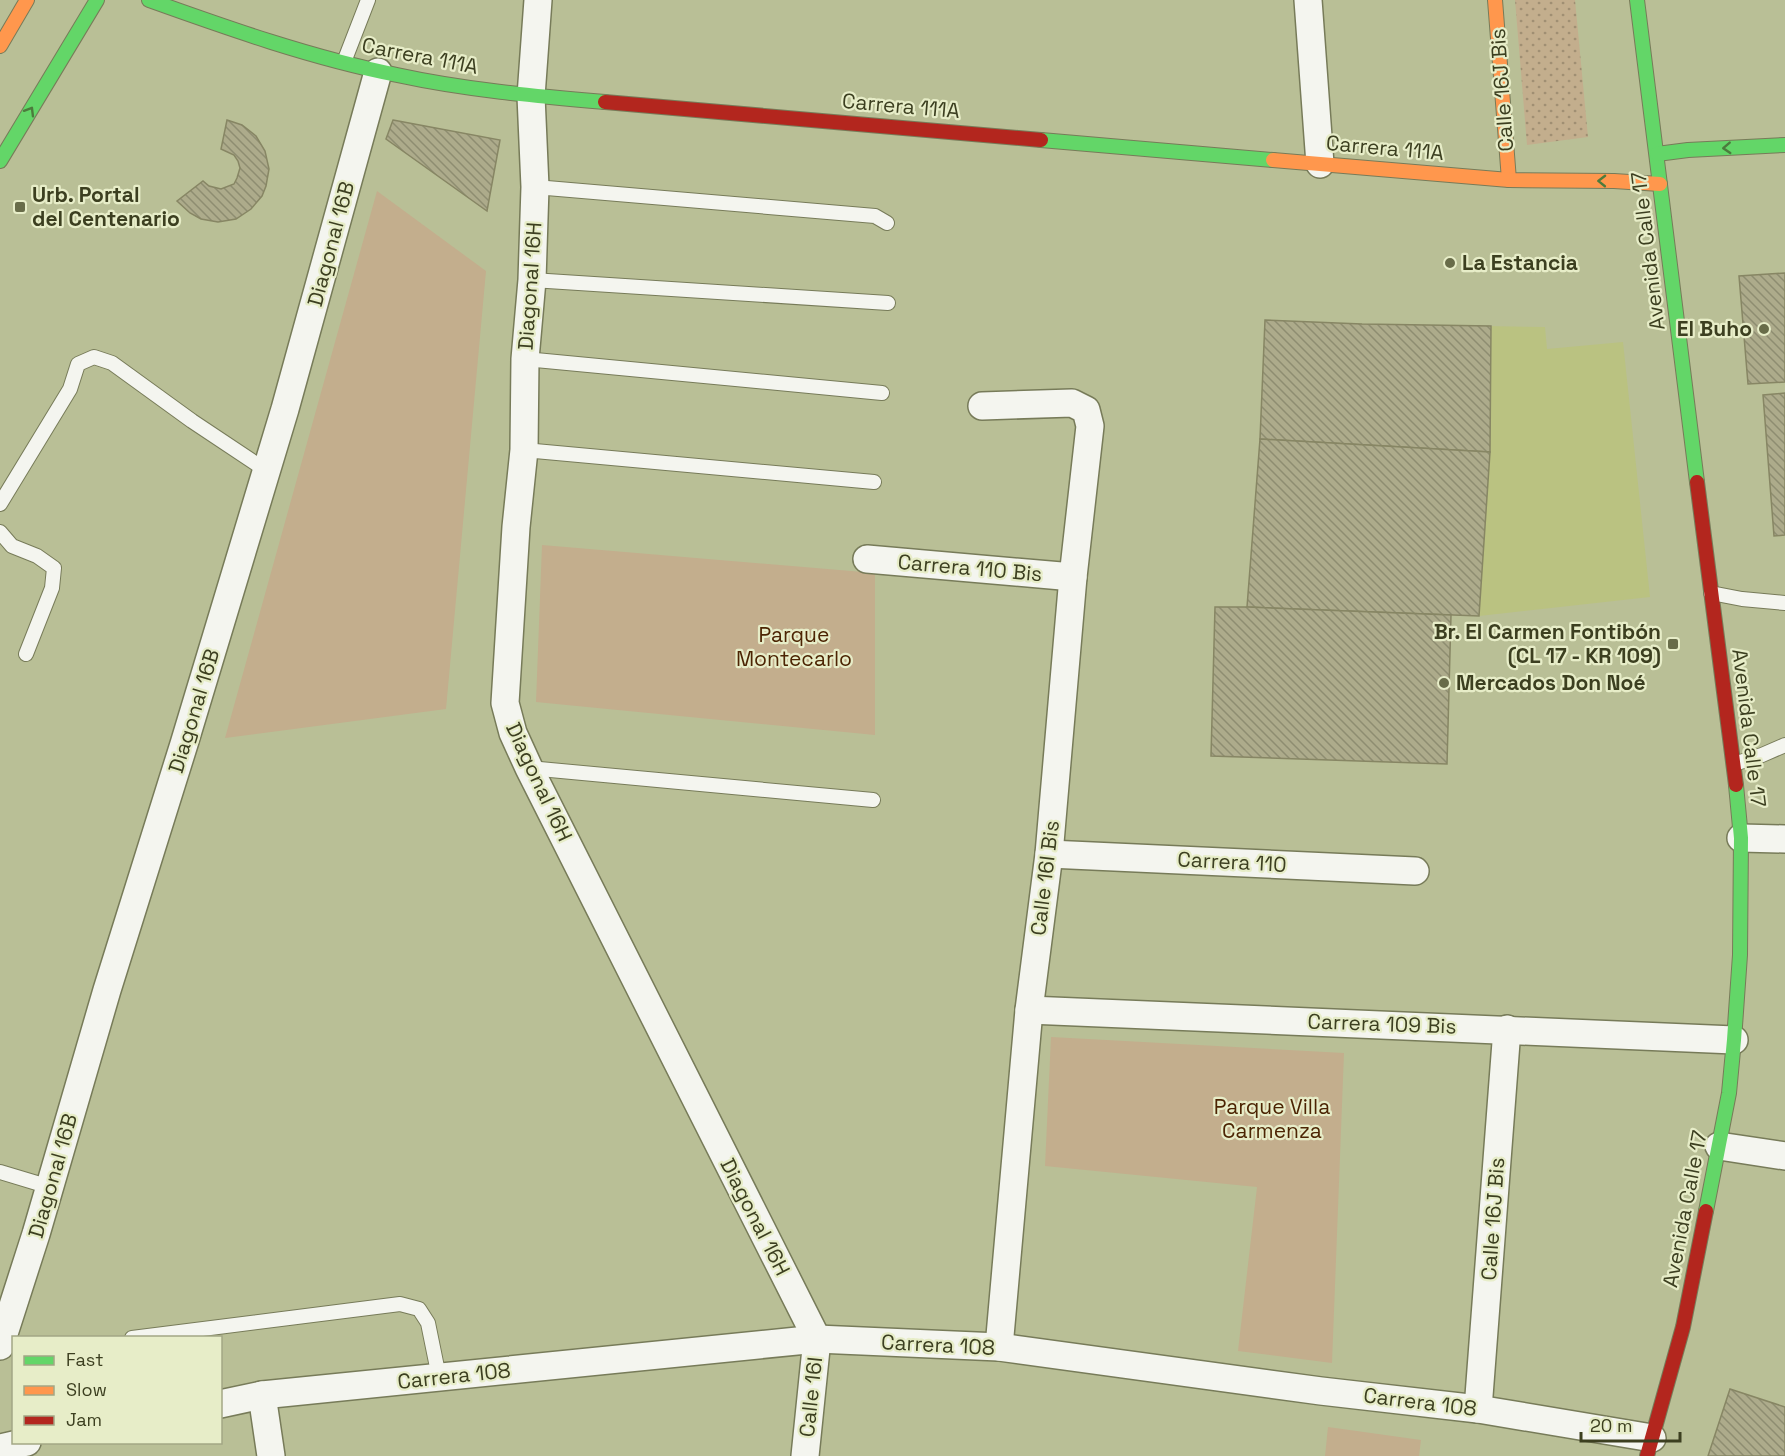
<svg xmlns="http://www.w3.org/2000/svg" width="1785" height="1456" font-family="'Space Grotesk',sans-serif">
<defs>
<pattern id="grass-dots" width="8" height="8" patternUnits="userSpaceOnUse" patternTransform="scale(1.5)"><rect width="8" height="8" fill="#c3ae8d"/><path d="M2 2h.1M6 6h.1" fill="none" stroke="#a08f73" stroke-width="1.8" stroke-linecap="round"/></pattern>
<pattern id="building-back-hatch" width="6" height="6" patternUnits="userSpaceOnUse" patternTransform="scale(1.5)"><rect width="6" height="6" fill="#adab8b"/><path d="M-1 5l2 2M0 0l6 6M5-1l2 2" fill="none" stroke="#8e8d71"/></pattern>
</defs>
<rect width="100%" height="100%" fill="#b9bf96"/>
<!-- built -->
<path fill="#bac281" d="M1265,320l97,4 183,3 2,22 76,-7 27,255 -171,19 -232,-9 13,-168z"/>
<!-- grass -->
<path fill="url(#grass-dots)" d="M1515,0h60l13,137 -61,8z"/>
<!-- park -->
<g fill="#c3ae8d">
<path d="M377,191l109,80 -40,438 -221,29z"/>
<path d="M542,545l333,28v162l-339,-33z"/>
<path d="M1051,1037l293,16 -12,310 -94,-12 19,-164 -212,-21z"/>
<path d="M1328,1427l93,13 -2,16h-94z"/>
</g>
<!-- building -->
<g fill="url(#building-back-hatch)" stroke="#878664" stroke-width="1.5">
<path d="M227,120l15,5 14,11 9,15 4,18 -3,17 -4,10 -11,13 -15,10 -18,3 -17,-3 -11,-6 -13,-12 26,-20 6,5 12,3 13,-5 3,-6 3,-10 -2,-7 -4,-6 -13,-6z"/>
<path d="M393,120l107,20 -13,71 -101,-72z"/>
<path d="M1785,273v109l-37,2 -9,-108z"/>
<path d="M1265,320l97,4 129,2 -1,126 -230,-13z"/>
<path d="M1785,393v142l-11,1 -11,-141z"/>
<path d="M1260,439l230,13 -11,164 -232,-9z"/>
<path d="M1215,607h32l204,8 -4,149 -236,-8z"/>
<path d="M1730,1389l55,18v49h-77z"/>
</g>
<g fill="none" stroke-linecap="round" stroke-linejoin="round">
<defs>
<g id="lane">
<path d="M344,62l24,-62"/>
<path d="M535,187l340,29 12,7"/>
<path d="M532,280l356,23"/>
<path d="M525,359l357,34"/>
<path d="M524,450l350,32"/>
<path d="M0,504l70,-115 8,-25 16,-7 18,6 80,58 75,50"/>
<path d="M0,532l12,14 25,10 17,12 -2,20 -26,66"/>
<path d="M1711,593l31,6 43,4"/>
<path d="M1734,764l28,-9 23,-10"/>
<path d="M529,768l344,32"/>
<path d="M0,1172l50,15"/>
<path d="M132,1338l268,-34 19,5 9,14 11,54"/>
</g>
<g id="street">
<path d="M538,0l-7,96 4,91 -3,93 -7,79 -1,91 -8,77 -11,176 8,30 16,35 288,571 -12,117"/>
<path d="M1308,0l12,164"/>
<path d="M982,406l90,-3 14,7 4,16 -17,151 -24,277 -20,156 -30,337"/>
<path d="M867,559l206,18"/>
<path d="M1741,838l44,1"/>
<path d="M1049,854l366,17"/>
<path d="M1029,1010l705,30"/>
<path d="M1719,1146l66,10"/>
<path d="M0,1346l36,-112 71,-244 77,-246 101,-335 93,-337"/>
<path d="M262,1395l9,61"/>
<path d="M220,1404l42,-9 555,-56 182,8 322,44 157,18 174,29"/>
<path d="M1478,1409l29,-380"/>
<path d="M0,1448l27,-6"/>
</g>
<g id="fast">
<path d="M149,0c81,29 163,58 248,75 69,15 138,21 208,27"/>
<path d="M1637,0l60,482"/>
<path d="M1041,140l232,20"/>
<path d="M1657,154l31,-4 97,-5"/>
<path d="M0,161l97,-161"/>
<path d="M1706,1211l23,-118 5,-53 6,-85 1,-117 -5,-53"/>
</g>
<g id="slow">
<path d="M1495,0l14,180"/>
<path d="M0,46l27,-46"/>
<path d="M1273,160l236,20 105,1 46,3"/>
</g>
<g id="jam">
<path d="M605,102l436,38"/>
<path d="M1697,482l39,303"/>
<path d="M1647,1456l36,-129 23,-116"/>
</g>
</defs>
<!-- lane casing -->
<use href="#lane" stroke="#777b59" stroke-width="16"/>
<!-- street casing -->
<use href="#street" stroke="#777b59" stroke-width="30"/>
<!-- fast casing -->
<use href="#fast" stroke="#777b59" stroke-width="16"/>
<!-- slow casing -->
<use href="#slow" stroke="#777b59" stroke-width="16"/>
<!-- jam casing -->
<use href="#jam" stroke="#777b59" stroke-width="16"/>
<!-- lane -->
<use href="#lane" stroke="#f4f5ef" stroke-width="14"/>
<!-- street -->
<use href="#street" stroke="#f4f5ef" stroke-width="27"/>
<!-- fast -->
<use href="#fast" stroke="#63d668" stroke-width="14"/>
<!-- slow -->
<use href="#slow" stroke="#ff974d" stroke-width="14"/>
<!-- jam -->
<use href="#jam" stroke="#b3261e" stroke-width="14"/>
</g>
<!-- one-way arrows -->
<defs><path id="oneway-chevron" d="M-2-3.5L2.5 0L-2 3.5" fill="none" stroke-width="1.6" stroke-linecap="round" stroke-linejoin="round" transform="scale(1.5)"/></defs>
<g stroke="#4c7b3d">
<use href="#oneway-chevron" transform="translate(30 111) rotate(-59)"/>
<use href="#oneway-chevron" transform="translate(1727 148) rotate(177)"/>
<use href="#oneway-chevron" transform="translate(1602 181) rotate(-179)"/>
</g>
<!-- markers -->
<g fill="#686c49" stroke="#e7edc8" stroke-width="2">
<rect x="14" y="201" width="12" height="12" rx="3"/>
<circle cx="1450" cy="263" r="6"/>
<circle cx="1764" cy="329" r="6"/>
<rect x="1667" y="638" width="12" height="12" rx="3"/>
<circle cx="1444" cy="683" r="6"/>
</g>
<g text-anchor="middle" stroke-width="4.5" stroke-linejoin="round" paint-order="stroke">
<!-- street labels -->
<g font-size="21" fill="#3c3f20" stroke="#e7edc8">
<text transform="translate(420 56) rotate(11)" y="7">Carrera 111A</text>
<text transform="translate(1502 90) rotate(-94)" y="7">Calle 16J Bis</text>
<text transform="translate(901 106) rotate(5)" y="7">Carrera 111A</text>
<text transform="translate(1385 148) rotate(5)" y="7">Carrera 111A</text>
<text transform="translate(331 244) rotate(-75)" y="7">Diagonal 16B</text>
<text transform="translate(1648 251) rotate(-97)" y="7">Avenida Calle 17</text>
<text transform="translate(530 286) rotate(-86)" y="7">Diagonal 16H</text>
<text transform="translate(970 568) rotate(5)" y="7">Carrera 110 Bis</text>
<text transform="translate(194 711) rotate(-73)" y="7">Diagonal 16B</text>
<text transform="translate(1749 728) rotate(83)" y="7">Avenida Calle 17</text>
<text transform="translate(539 782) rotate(65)" y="7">Diagonal 16H</text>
<text transform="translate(1232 862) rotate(3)" y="7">Carrera 110</text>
<text transform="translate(1045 878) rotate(-83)" y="7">Calle 16I Bis</text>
<text transform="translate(1382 1024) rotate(2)" y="7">Carrera 109 Bis</text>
<text transform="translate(53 1176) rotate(-74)" y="7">Diagonal 16B</text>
<text transform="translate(1685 1209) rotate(-79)" y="7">Avenida Calle 17</text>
<text transform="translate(755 1217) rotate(63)" y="7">Diagonal 16H</text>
<text transform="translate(1493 1219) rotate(-86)" y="7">Calle 16J Bis</text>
<text transform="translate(938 1345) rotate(3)" y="7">Carrera 108</text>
<text transform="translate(454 1376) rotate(-6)" y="7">Carrera 108</text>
<text transform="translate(811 1397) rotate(-84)" y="7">Calle 16I</text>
<text transform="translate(1420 1402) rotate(7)" y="7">Carrera 108</text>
</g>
<!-- poi labels -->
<g font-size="21" font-weight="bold" fill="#3c3f20" stroke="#e7edc8" text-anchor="start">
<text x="32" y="202">Urb. Portal<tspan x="32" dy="24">del Centenario</tspan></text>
<text x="1462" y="270">La Estancia</text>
<text x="1752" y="336" text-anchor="end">El Buho</text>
<text x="1661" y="639" text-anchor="end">Br. El Carmen Fontibón<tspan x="1661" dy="24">(CL 17 - KR 109)</tspan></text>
<text x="1456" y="690">Mercados Don Noé</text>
</g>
<!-- park labels -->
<g font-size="21" fill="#4c2403" stroke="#e7edc8">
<text x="794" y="642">Parque<tspan x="794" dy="24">Montecarlo</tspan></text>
<text x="1272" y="1114">Parque Villa<tspan x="1272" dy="24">Carmenza</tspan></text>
</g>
</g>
<!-- legend -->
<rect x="12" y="1336" width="210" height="108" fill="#e7edc8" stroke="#a3a785" stroke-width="1.5"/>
<rect x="24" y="1356" width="30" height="9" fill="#63d668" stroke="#a3a785" stroke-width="1.5"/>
<text x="66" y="1366" font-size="18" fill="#3c3f20">Fast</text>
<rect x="24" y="1386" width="30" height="9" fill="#ff974d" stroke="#a3a785" stroke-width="1.5"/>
<text x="66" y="1396" font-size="18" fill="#3c3f20">Slow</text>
<rect x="24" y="1416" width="30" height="9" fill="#b3261e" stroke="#a3a785" stroke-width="1.5"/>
<text x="66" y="1426" font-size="18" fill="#3c3f20">Jam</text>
<!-- scale -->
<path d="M1581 1432v9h99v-9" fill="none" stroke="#3c3f20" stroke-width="3"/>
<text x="1590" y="1432" font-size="18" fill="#3c3f20" stroke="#e7edc8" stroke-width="4.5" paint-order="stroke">20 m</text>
</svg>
